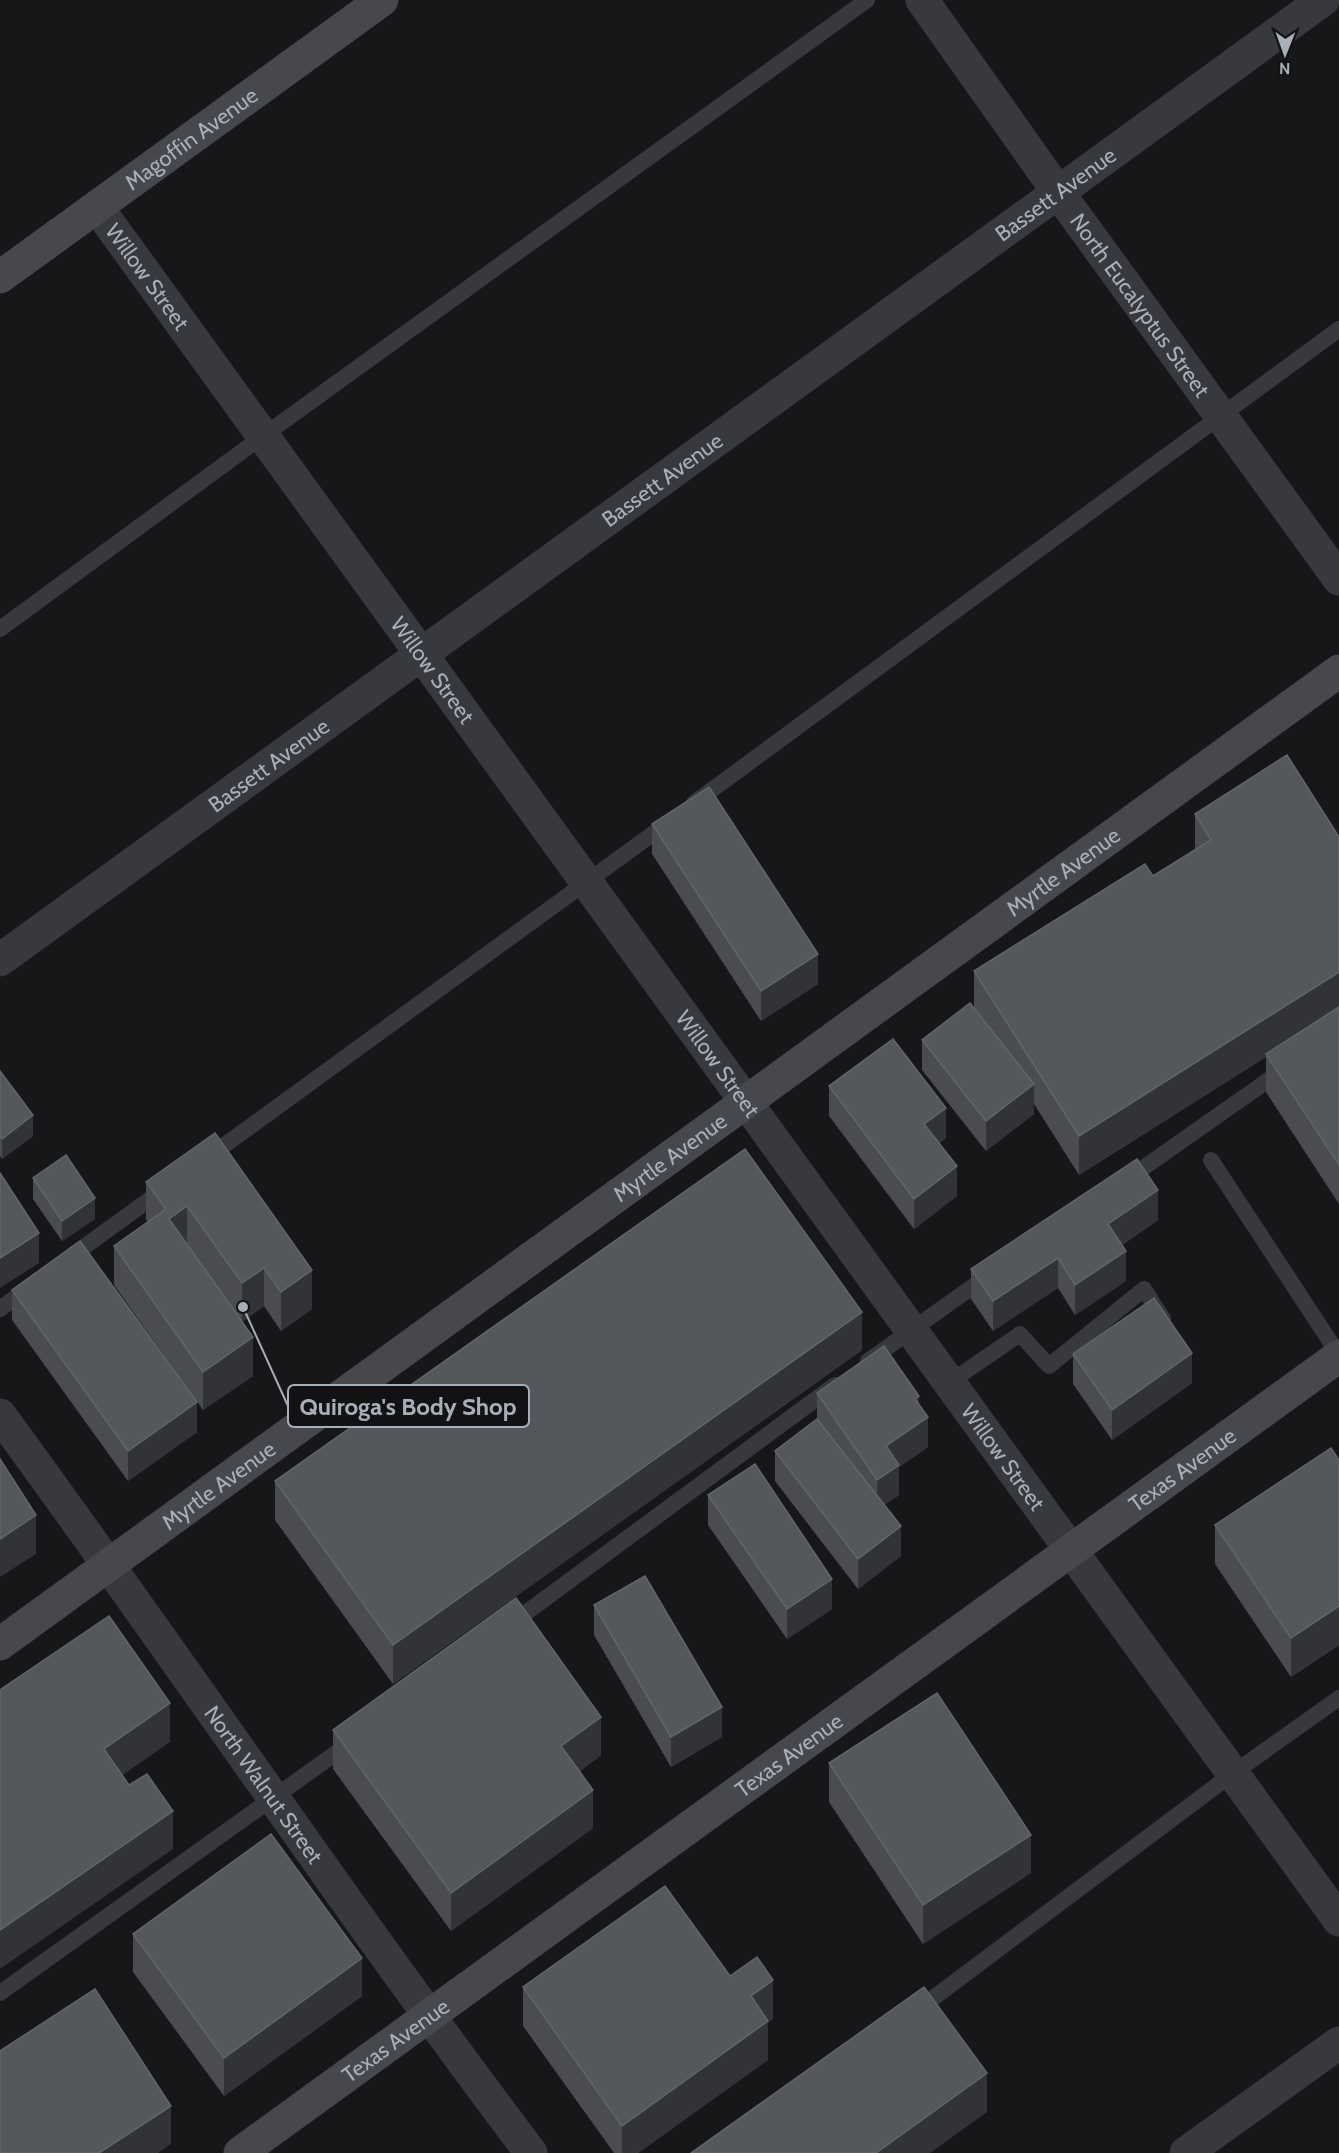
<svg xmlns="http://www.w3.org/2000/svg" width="1339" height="2153" font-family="Cabin,sans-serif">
<rect width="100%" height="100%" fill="#171719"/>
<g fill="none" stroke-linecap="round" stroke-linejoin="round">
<!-- lane -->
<g stroke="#38393e" stroke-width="16">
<path d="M0,629l263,-193 604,-436"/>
<path d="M694,803l645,-474"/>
<path d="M207,1158l462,-336"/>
<path d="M1211,1160l128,195"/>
<path d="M1126,1180l158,-111"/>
<path d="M66,1260l98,-71"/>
<path d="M0,1309l28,-21"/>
<path d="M868,1361l121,-86"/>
<path d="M950,1382l70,-48 29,32 95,-77 19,30"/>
<path d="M508,1626l327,-241"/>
<path d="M0,1993l350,-250"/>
<path d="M916,2011l316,-237 107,-76"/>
</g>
<!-- street -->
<g stroke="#38393e" stroke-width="33">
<path id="s1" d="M922,0l136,192 281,387"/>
<path id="s2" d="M97,207l1242,1713"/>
<path id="s3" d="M0,960l1323,-960"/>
<path id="s4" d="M0,1415c179,244 348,496 531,738"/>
<path d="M1186,2153l153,-110"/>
</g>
<!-- secondary -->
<g stroke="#46484e" stroke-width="33">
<path id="s5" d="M0,277l382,-277"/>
<path id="s6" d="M0,1644l1339,-973"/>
<path id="s7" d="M240,2153l1099,-797"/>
</g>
</g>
<!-- wall -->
<g fill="#4a4c51">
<path d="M1195,814l144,23v367l-73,-112v-35l-187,118 -45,-71v10l-48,37 -64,-81v-30l52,-33v-36l179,-95 42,-26z"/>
<path d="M652,824l166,160 -57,37 -109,-167z"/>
<path d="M0,1071l33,65 -31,23 -2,-3z"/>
<path d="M829,1086l117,52 -7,5 18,53 -43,33 -85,-113z"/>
<path d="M215,1133l97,176 -31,22 -17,-25 -22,16 11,54 -50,34 -89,-125v-39l34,-24 -2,-2v-38z"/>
<path d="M33,1178l62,41 -33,22 -29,-42z"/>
<path d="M1158,1220l-36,25 4,36 -51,34 -17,-27 -65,43 -22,-32v-30z"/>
<path d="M12,1290l185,142 -69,49 -116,-161z"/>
<path d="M862,1350l-469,334 -118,-164v-39z"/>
<path d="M1073,1354l119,29 -80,57 -39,-56z"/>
<path d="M817,1393l102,11 9,43 -29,20v28l-15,10 17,51 -43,33 -83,-108v-30l42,-32z"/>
<path d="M1339,1460v185l-48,32 -76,-113v-39z"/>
<path d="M708,1495l124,114 -45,30 -79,-114z"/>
<path d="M594,1605l128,132 -51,30 -77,-132z"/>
<path d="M333,1730l268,25 -21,16 13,57 -142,103 -118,-162z"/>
<path d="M829,1763l202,110 -108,71 -94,-142z"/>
<path d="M133,1934l229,62 -138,100 -91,-124z"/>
<path d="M523,1987l250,32 -5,3v38l-130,93h-24l-91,-127z"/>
</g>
<!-- shaded-wall -->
<g fill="#313336">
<path d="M818,954v30l-57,37v-30z"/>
<path d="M1339,972v39l-73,43v3l-187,118v-39z"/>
<path d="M1034,1084v30l-48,37v-30z"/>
<path d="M946,1108v30l-22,16v-30z"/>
<path d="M33,1115v21l-31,23v-20z"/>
<path d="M957,1166v30l-43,33v-30z"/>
<path d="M1158,1190v30l-50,34v-30z"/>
<path d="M95,1198v21l-33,22v-20z"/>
<path d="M187,1206v39l-18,-26z"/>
<path d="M39,1233v30l-39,25v-30z"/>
<path d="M1126,1251v30l-51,34v-30z"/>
<path d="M1058,1258v30l-65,43v-30z"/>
<path d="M264,1268v38l-22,16v-39z"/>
<path d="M312,1270v39l-31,22v-39z"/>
<path d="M862,1312v38l-469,334v-39z"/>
<path d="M253,1337v39l-50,34v-38z"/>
<path d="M1192,1353v30l-80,57v-30z"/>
<path d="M919,1396v28l9,-7v30l-29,20v28l-22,15v-30l9,-34 29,-47z"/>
<path d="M197,1402v30l-69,49v-30z"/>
<path d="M36,1515v39l-36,23v-38z"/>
<path d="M901,1526v30l-43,33v-30z"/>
<path d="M832,1579v30l-45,30v-30z"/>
<path d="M1339,1606v39l-48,32v-39z"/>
<path d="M170,1703v39l-66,46v-39z"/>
<path d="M722,1707v30l-51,30v-30z"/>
<path d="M601,1717v38l-40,30v-39z"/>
<path d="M593,1790v38l-142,103v-38z"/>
<path d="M173,1811v38l-173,120v-39z"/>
<path d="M1031,1835v38l-108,71v-39z"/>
<path d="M362,1958v38l-138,100v-38z"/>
<path d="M773,1980v39l-5,3v38l-130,93h-16v-27l129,-130z"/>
<path d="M987,2073v39l-57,41h-54z"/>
<path d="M171,2106v38l-13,9h-59z"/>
</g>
<!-- building -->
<g fill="#54575c" stroke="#62656a" stroke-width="1.5">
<path d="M1287,755l52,82v135l-260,164 -105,-165 171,-107 8,12 58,-36 -16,-26z"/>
<path d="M709,787l109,167 -57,37 -109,-167z"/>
<path d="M970,1003l64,81 -48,37 -64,-81z"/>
<path d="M1339,1007v158l-73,-111z"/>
<path d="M893,1039l53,69 -22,16 33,42 -43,33 -85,-113z"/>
<path d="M0,1071l33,44 -31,24 -2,-3z"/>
<path d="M215,1133l97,137 -31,22 -17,-24 -22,15 -55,-77 -18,13 84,118 -50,35 -89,-126 52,-37 -20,-27z"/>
<path d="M745,1149l117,163 -469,333 -118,-164z"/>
<path d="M66,1155l29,43 -33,23 -29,-43z"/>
<path d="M1137,1159l21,31 -50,34 18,27 -51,34 -17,-27 -65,43 -22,-32z"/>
<path d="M0,1173l39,60 -39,25z"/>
<path d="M80,1241l117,161 -69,49 -116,-161z"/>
<path d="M1154,1298l38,55 -80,57 -39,-56z"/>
<path d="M884,1346l35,50 -4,3 13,18 -42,29 13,19 -22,15 -60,-87z"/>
<path d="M817,1419l84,107 -43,33 -83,-108z"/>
<path d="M1331,1448l8,12v146l-48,32 -76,-113z"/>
<path d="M0,1459l36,56 -36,24z"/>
<path d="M755,1464l77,115 -45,30 -79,-114z"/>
<path d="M645,1576l77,131 -51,30 -77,-132z"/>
<path d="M516,1598l85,119 -40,29 32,44 -142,103 -118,-163z"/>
<path d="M109,1616l61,87 -66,46 25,36 18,-11 26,37 -173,119v-240z"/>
<path d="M937,1693l94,142 -108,70 -94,-142z"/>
<path d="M271,1834l91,124 -138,100 -91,-124z"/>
<path d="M665,1886l65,90 27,-19 16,23 -22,16 17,25 -146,105 -99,-139z"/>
<path d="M924,1987l63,86 -111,80h-185z"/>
<path d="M95,1989l76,117 -72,47h-99v-102z"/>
</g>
<g text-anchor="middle" stroke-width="5" stroke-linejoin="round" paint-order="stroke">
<!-- street labels -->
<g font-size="22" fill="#a9afb8" stroke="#121214">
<text dy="8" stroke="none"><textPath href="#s5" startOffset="236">Magoffin Avenue</textPath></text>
<text dy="8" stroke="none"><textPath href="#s3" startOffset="1304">Bassett Avenue</textPath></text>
<text dy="8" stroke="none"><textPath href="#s2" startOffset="86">Willow Street</textPath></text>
<text dy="8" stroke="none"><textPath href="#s1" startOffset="375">North Eucalyptus Street</textPath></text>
<text dy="8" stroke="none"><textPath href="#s3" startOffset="818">Bassett Avenue</textPath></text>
<text dy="8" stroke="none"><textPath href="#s2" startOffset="572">Willow Street</textPath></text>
<text dy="8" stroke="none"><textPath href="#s3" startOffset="332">Bassett Avenue</textPath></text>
<text dy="8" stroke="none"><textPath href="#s6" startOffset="1314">Myrtle Avenue</textPath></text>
<text dy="8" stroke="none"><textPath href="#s2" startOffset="1058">Willow Street</textPath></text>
<text dy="8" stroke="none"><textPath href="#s6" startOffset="828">Myrtle Avenue</textPath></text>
<text dy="8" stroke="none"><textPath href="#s2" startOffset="1544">Willow Street</textPath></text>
<text dy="8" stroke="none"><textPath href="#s7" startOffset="1164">Texas Avenue</textPath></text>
<text dy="8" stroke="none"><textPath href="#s6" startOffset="270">Myrtle Avenue</textPath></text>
<text dy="8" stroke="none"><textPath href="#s7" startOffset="678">Texas Avenue</textPath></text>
<text dy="8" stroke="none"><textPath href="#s4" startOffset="454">North Walnut Street</textPath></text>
<text dy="8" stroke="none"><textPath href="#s7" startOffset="192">Texas Avenue</textPath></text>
</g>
</g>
<!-- callouts -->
<path fill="none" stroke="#a9afb8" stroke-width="2" d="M243 1307L288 1406"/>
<circle fill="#a9afb8" stroke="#121214" stroke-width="2" cx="243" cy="1307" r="6"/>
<rect fill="#121214" stroke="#a9afb8" stroke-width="2" x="288" y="1385" width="241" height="42" rx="6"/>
<g font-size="24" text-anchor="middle" font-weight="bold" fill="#a9afb8">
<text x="408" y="1415">Quiroga's Body Shop</text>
</g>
<!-- north arrow -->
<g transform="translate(1285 54) rotate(181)" stroke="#121214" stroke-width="4.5" paint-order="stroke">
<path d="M0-4.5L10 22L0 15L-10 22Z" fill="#a9afb8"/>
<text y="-9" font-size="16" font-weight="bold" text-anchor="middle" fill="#a9afb8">N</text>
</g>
</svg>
